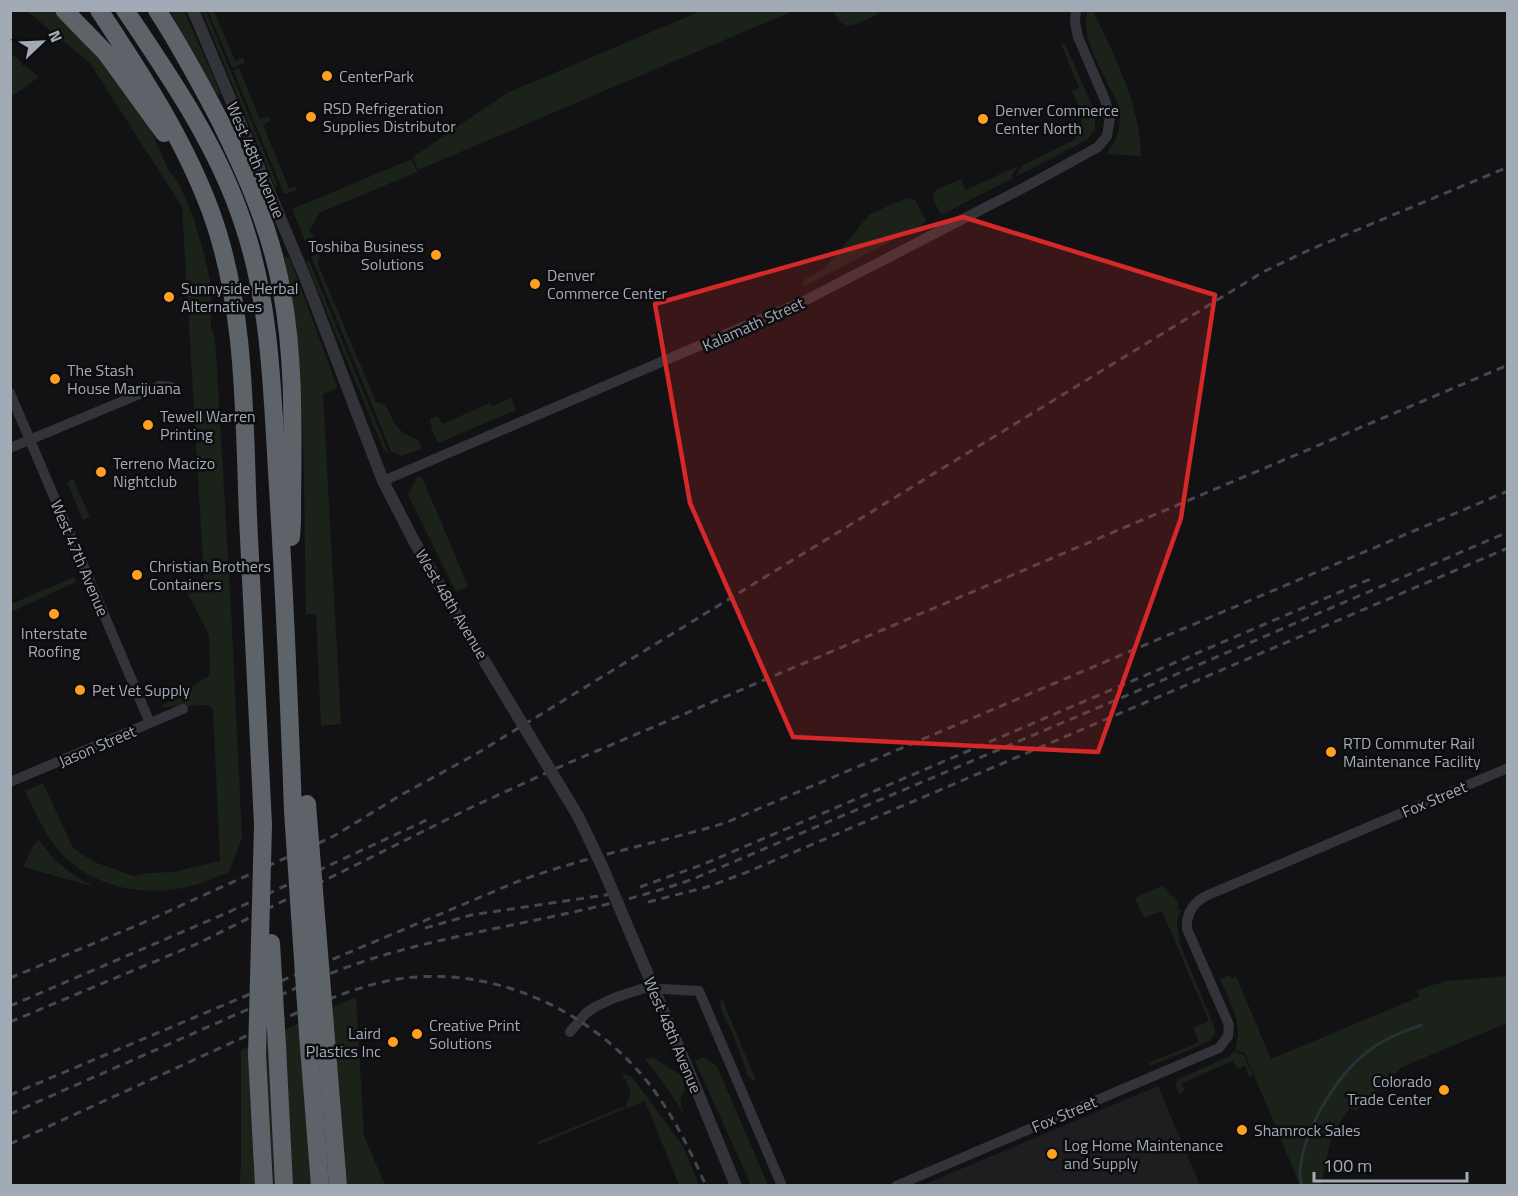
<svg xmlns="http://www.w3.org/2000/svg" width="1518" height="1196" font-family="'Titillium Web',sans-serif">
<rect width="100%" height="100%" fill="#121214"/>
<!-- built -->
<path fill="#1e1e21" d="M1158,1086l42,99h-277z"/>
<!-- green -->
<g fill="#1a221a">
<path d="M51,10l39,35 55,73 24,53c19,18 36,83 41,110 2,15 1,31 1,47l3,6 2,18 15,257 11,229 -13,34c-11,4 -23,10 -34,13 -48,14 -107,3 -139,-38 -13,-17 -22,-37 -31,-56l18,-8 30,65 21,14 40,14 14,-3 25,-1 47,-11 -7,-152 -5,-4 -48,2 50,-32 -1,-40 -22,-43 17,-13 -22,-372 -92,-144 -63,-52z"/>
<path d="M882,10c-5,6 -27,17 -36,15 -7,-1 -10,-9 -12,-14z"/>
<path d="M170,11h14l37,83 -4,2z"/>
<path d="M202,11h4l72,175 -3,1z"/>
<path d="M208,11h6l21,50 8,-3 2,5 -13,5z"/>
<path d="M701,11h92l-375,159 -5,-13 94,-64z"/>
<path d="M1088,11h5c21,42 48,97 48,145l-35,-2c13,-15 16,-30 12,-50 -10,-22 -41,-71 -30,-93z"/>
<path d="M1061,43l4,1 30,68v17l-8,11 -72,37 8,-12 53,-26 -2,-6 7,-5 1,-14 -10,-23 7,-3z"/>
<path d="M10,53l29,24 -28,20h-1z"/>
<path d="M239,68l21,51 8,-3 2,5 -7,4 26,63 8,-2 -2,5 -11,3 -51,-124z"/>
<path d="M412,159l5,13 -98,41 -10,19 6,4 -10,5 -13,-32z"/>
<path d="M1018,166l-6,9 1,3 -72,37 -8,-16 1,-7 2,-2 25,-11 5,11z"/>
<path d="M907,198l8,2 11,21 -4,4 -119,62 1,-7 21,-12 45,-54z"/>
<path d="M320,253l-2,11 58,138 10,3c10,22 9,25 32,35l4,9 -21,7 -10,-5 -80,-194z"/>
<path d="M284,256l6,3 47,127 -2,3 -12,5 18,330 -20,2 -5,-112h-10c-3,-119 2,-241 -22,-358z"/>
<path d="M308,258l78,189 3,7 -6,-6 -76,-184z"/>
<path d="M511,398l5,12 -78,33 -6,-13 -2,-11 8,-3 4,8 48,-21 2,3z"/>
<path d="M419,476l3,1 46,109 -12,6 -47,-95 -1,-4 8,-13 -1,-2z"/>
<path d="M73,479l17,38 -7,3 -16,-38z"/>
<path d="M74,577l2,5 -65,30v-8z"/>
<path d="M39,840c15,22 33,36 56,47l-72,-20 11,-23z"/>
<path d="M1162,886l17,17 -2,5 4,2c-5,11 -5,16 -1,28l-2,1 37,90v4l-5,8 -60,25 -1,-3 50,-21 -6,-14 16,-7 -47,-110 -18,7 -9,-20z"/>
<path d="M1230,975l2,3 4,-2 35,83 148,-62 -2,-7 29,-9 61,-5v47l-105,44 -46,44 -6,-3 -18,26 -11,51h-21l-55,-131 -10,-4c9,-26 -5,-47 -15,-71z"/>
<path d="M356,997l8,139 21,49 -146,1 2,-19v-117z"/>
<path d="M722,998l34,83 -7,-3 -19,-51c-7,-9 -12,-19 -8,-29z"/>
<path d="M1234,1051l10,4 9,20 -4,2 -4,-11 -8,3 -4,-8 -51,22 3,8 -6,3 -4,-10 3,-5 52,-23z"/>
<path d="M652,1057l30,19 3,14c-7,8 -4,15 -1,25l-19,-30 -20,-26z"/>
<path d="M704,1057l13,9 51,119h-17l-56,-124z"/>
<path d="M622,1073l10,4 51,69 16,39h-20l-34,-84 -20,8 6,-17z"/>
<path d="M623,1107l1,2 -86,36 -1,-3z"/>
</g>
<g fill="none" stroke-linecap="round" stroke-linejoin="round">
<!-- stream -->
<path stroke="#273238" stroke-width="3" d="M1301,1186c1,-6 -2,-9 -1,-14 3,-41 35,-95 67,-120 16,-13 36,-20 54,-27"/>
<!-- minor -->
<g stroke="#333439" stroke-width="10">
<path d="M10,393l140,330"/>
<path d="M10,448l149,-62 12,1"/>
<path d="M383,481l423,-181 221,-114 71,-39 9,-11 3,-19 -5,-17 -27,-63 -3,-15 1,-12"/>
<path d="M10,782l173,-73"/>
<path d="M570,1032l16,-19 9,-6 19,-9 30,-10 55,3 83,195"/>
<path d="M896,1186l323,-138 9,-12 1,-11 -42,-96c-1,-16 6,-27 21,-34l300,-127"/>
</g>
<!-- tertiary -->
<g stroke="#333439" stroke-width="12">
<path d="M193,10l114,272 76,199 31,60 39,68"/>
<path d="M698,1093l38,93"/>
</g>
<!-- motorway -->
<g stroke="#5e636a" stroke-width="18">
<path d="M64,10l42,43 58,80"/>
<path d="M99,10c43,65 85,129 112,202 35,96 33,204 37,305 4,102 10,205 15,308"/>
<path d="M125,10c45,67 91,133 117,210 28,81 30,166 35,251 7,113 12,226 16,340"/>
<path d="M157,10c23,35 42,71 61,107 28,56 53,113 64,175 14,75 10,155 10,231l-1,14"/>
<path d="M325,1027l13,159"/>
<path d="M308,1034l12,152"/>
<path d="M277,1046l7,140"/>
<path d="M257,1055l7,131"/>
</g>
<!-- rail -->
<g stroke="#45484e" stroke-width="3" stroke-dasharray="8 6" stroke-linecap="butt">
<path d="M640,887l64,-23 671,-287"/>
<path d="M648,902l59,-15 38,-14 763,-325"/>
<path d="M425,928l46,-13 148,-22"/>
<path d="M10,978l128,-53 196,-89 67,-41 75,-41 787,-482 46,-22 199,-83"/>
<path d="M10,1006l221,-95 198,-92"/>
<path d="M10,1022l189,-79 273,-136 94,-43 942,-399"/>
<path d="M10,1095l504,-212c68,-26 141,-39 211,-60l783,-332"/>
<path d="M10,1114l316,-139c21,-8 43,-16 65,-22 100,-28 204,-39 302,-74l442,-187 373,-160"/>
<path d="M10,1144l304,-139c30,-12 59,-23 92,-27 94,-11 191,36 247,111 22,30 38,63 53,97"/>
</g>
<!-- tertiary-bridge -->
<path stroke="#333439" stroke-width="12" d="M453,609l125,207 24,50 96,227"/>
<!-- motorway-bridge -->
<g stroke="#5e636a" stroke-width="18">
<path d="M307,804l18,223"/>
<path d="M293,811l15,223"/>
<path d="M271,943l6,103"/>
<path d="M257,1055l6,-230"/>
</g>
</g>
<!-- marked area -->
<path fill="#d62828" fill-opacity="0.2" stroke="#d62828" stroke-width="4.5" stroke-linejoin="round" d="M963,217l252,78 -34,223 -83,234 -305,-15 -103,-234 -35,-199z"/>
<!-- markers -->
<g fill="#ffa01f" stroke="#0d0d0f" stroke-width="2">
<circle cx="327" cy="76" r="6"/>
<circle cx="311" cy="117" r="6"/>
<circle cx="983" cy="119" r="6"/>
<circle cx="436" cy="255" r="6"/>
<circle cx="535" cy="284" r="6"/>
<circle cx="169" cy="297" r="6"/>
<circle cx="55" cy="379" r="6"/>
<circle cx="148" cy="425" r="6"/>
<circle cx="101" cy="472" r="6"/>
<circle cx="137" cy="575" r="6"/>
<circle cx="54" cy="614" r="6"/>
<circle cx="80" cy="690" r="6"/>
<circle cx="1331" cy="752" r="6"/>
<circle cx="417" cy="1034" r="6"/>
<circle cx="393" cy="1042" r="6"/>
<circle cx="1444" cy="1090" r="6"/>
<circle cx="1242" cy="1130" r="6"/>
<circle cx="1052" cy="1154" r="6"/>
</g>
<g text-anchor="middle" stroke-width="5" stroke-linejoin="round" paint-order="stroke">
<!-- poi labels -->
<g font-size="16" fill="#a2aab6" stroke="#0d0d0f" text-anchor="start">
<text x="339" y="82">CenterPark</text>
<text x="323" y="114">RSD Refrigeration<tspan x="323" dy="18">Supplies Distributor</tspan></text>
<text x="995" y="116">Denver Commerce<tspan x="995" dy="18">Center North</tspan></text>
<text x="424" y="252" text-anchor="end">Toshiba Business<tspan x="424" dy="18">Solutions</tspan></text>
<text x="547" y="281">Denver<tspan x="547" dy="18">Commerce Center</tspan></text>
<text x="181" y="294">Sunnyside Herbal<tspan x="181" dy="18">Alternatives</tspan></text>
<text x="67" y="376">The Stash<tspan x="67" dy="18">House Marijuana</tspan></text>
<text x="160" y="422">Tewell Warren<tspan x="160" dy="18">Printing</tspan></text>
<text x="113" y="469">Terreno Macizo<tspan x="113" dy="18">Nightclub</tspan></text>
<text x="149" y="572">Christian Brothers<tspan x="149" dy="18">Containers</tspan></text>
<text x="54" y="639" text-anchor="middle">Interstate<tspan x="54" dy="18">Roofing</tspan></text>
<text x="92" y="696">Pet Vet Supply</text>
<text x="1343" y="749">RTD Commuter Rail<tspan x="1343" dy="18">Maintenance Facility</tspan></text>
<text x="429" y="1031">Creative Print<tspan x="429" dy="18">Solutions</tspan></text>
<text x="381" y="1039" text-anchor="end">Laird<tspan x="381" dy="18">Plastics Inc</tspan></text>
<text x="1432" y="1087" text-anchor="end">Colorado<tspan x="1432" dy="18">Trade Center</tspan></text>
<text x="1254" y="1136">Shamrock Sales</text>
<text x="1064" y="1151">Log Home Maintenance<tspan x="1064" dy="18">and Supply</tspan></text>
</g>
<!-- street labels -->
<g font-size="16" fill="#a2aab6" stroke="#0d0d0f">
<text transform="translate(256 160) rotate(67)" y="6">West 48th Avenue</text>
<text transform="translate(753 324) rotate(-24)" y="6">Kalamath Street</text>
<text transform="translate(80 558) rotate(67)" y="6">West 47th Avenue</text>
<text transform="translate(452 604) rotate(59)" y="6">West 48th Avenue</text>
<text transform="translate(97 746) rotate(-23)" y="6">Jason Street</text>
<text transform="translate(1434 799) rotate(-23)" y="6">Fox Street</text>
<text transform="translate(673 1035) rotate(67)" y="6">West 48th Avenue</text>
<text transform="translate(1064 1114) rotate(-23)" y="6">Fox Street</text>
</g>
</g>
<!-- border -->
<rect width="1518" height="1196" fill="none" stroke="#a2aab6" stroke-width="24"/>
<!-- north arrow -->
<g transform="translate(42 42) rotate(67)" stroke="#0d0d0f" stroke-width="4.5" paint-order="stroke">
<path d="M0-4.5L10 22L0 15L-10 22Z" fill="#a2aab6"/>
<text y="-9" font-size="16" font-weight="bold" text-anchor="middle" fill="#a2aab6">N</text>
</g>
<!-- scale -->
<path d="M1314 1172v9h153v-9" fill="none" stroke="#a2aab6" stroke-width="3"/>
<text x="1323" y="1172" font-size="18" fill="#a2aab6" stroke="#0d0d0f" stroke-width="4.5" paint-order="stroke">100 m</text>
</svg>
